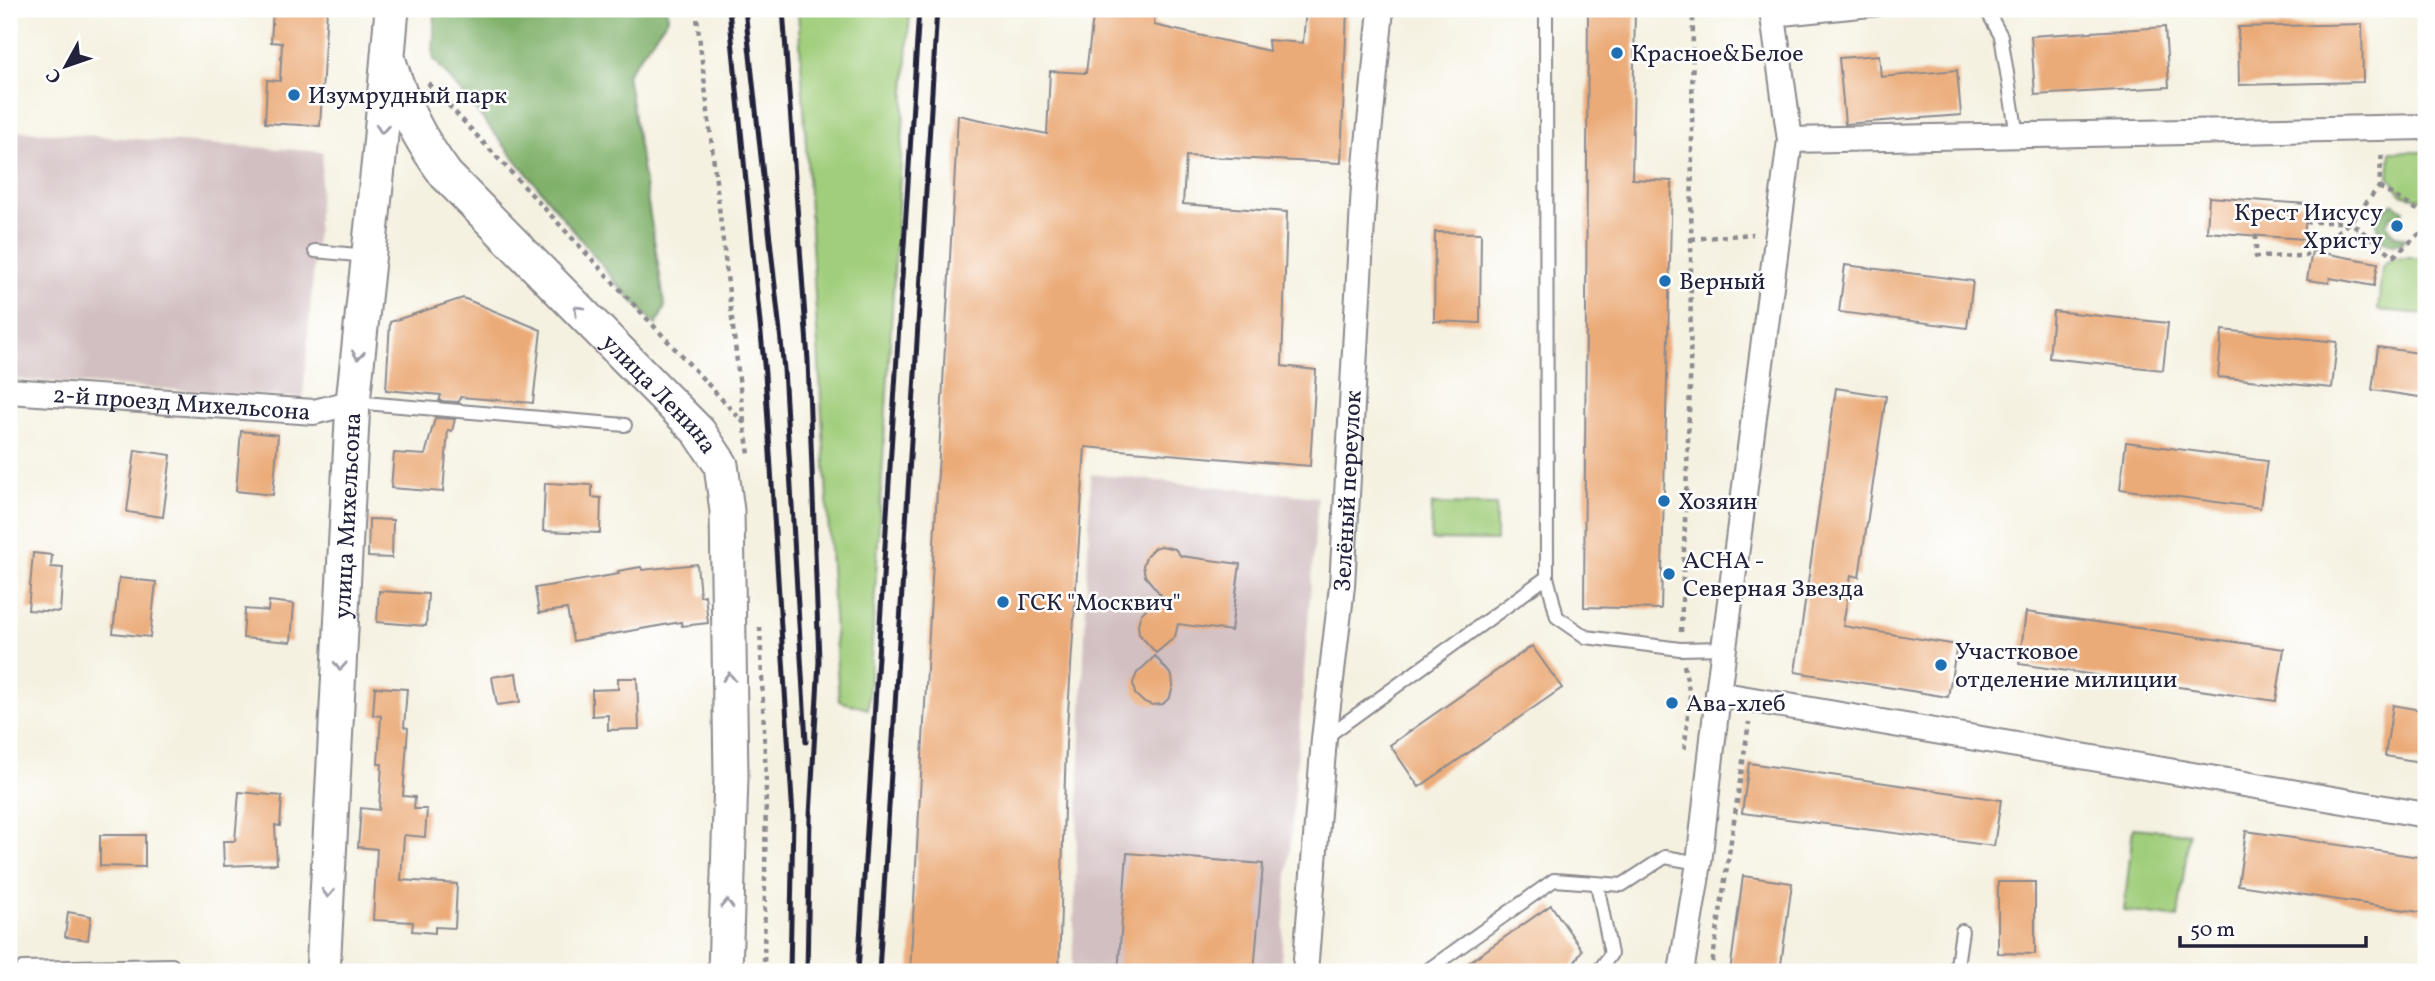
<svg xmlns="http://www.w3.org/2000/svg" width="2435" height="981" font-family="Vollkorn,serif">
<rect width="100%" height="100%" fill="#fff"/>
<filter id="ink" filterUnits="userSpaceOnUse"><feTurbulence type="fractalNoise" baseFrequency=".0143" numOctaves="2"/><feDisplacementMap in="SourceGraphic" scale="14" xChannelSelector="R" yChannelSelector="G"/><feConvolveMatrix kernelMatrix="1 2 1 2 8 2 1 2 1" color-interpolation-filters="sRGB"/></filter>
<filter id="wash" filterUnits="userSpaceOnUse"><feTurbulence type="fractalNoise" baseFrequency=".00686" numOctaves="4" result="noise"/><feDisplacementMap in="SourceGraphic" scale="28" xChannelSelector="R" yChannelSelector="G"/><feGaussianBlur stdDeviation="1.57" result="paint"/><feColorMatrix in="noise" values="0 0 0 0 0 0 0 0 0 0 0 0 0 0 0 0 0 1.4 0 .05"/><feComposite in="paint" operator="in"/></filter>
<g filter="url(#wash)">
<rect width="100%" height="100%" fill="#f5f1e1"/>
<!-- industrial -->
<g fill="#d2bfc1">
<path d="M9,130l314,22 -20,246 -294,-19z"/>
<path d="M1091,474l227,23 -38,475h-208z"/>
</g>
<!-- green -->
<g fill="#a1ce7b" stroke="#62785b" stroke-width="2">
<path d="M798,9h112l-42,700 -29,-8z"/>
<path d="M2391,152h35v48l-25,-6 -12,-18z"/>
<path d="M2393,258h33v56l-48,-4 4,-43z"/>
<path d="M1432,504l64,1v36l-65,-1z"/>
<path d="M2133,828l56,5 -11,85 -54,-7z"/>
</g>
<!-- forest -->
<g fill="#80b16b" stroke="#516a53" stroke-width="2">
<path d="M435,9h232l1,9 -41,56 38,233 -9,18 -34,-35 -189,-232z"/>
<path d="M2393,203l11,7 -4,6 -9,-1 -5,9c5,9 9,12 19,14l-4,6h-13l-10,-7 -2,-21z"/>
</g>
<g id="blocks">
<!-- building -->
<g fill="#ebab78">
<path d="M273,9h54l-7,117 -55,-3 2,-43 13,1 2,-38 -11,-1z"/>
<path d="M1094,9h61l-1,16 115,26 -1,-11 35,3 3,-34h41l-6,154 -155,-7 -3,48 104,8 -5,154 34,4 -6,96 -225,-19 -19,297 -7,228h-149l48,-857 89,19 3,-63 36,2z"/>
<path d="M1588,9h47l-3,170 40,2 -11,428 -77,-2z"/>
<path d="M2362,24l1,58 -124,3 -1,-58z"/>
<path d="M2165,27l4,60 -134,8 -4,-59z"/>
<path d="M1879,55l2,22 76,-7 4,45 -116,9 -6,-66z"/>
<path d="M2209,197l98,7 -3,35 -97,-7z"/>
<path d="M1435,232l46,1 -1,90 -46,-2z"/>
<path d="M2312,251l66,12 -4,23 -44,-8 -1,5 -22,-3z"/>
<path d="M1845,265l128,16 -6,47 -128,-16z"/>
<path d="M463,298l78,32 -8,73 -73,-6 -1,5 -20,-1 2,-6 -55,-5 4,-68z"/>
<path d="M2053,311l115,12 -5,47 -114,-12z"/>
<path d="M2222,330l115,12 -5,46 -114,-11z"/>
<path d="M2378,347l48,7v44l-54,-8z"/>
<path d="M1836,388l50,8 -27,181 -8,-2 -8,51 114,19 -9,52 -153,-25z"/>
<path d="M435,418l20,1 -3,12 -4,-1 -5,62 -52,-4 3,-35 31,2z"/>
<path d="M241,431l37,4 -5,60 -37,-4z"/>
<path d="M2126,442l141,19 -7,47 -140,-19z"/>
<path d="M135,450l36,5 -8,62 -36,-5z"/>
<path d="M545,483l47,2v12l9,1 -1,35 -57,-2z"/>
<path d="M369,519l24,1 -1,38 -24,-1z"/>
<path d="M1161,546l14,3 6,7 59,8 -9,67 -53,-7 -3,13 -19,16 -17,-19 -1,-10 3,-10 20,-19 -16,-19 -2,-11 4,-10 7,-7z"/>
<path d="M33,553l19,2 -1,12 12,1 -3,44 -32,-2z"/>
<path d="M697,564l3,32 5,-1 3,28 -26,3 -1,-4 -108,19 -6,-32 -28,4 -4,-25 84,-14 -1,-3 23,-4 1,3z"/>
<path d="M119,578l37,4 -6,55 -37,-4z"/>
<path d="M379,591l49,3 -2,32 -49,-4z"/>
<path d="M269,601l25,3 -3,38 -48,-4 2,-29 23,2z"/>
<path d="M2026,612l258,37 -8,52 -257,-37z"/>
<path d="M1532,646l30,42 -143,99 -29,-42z"/>
<path d="M1155,656l17,20 1,10 -3,11 -7,7 -11,1 -10,-4 -7,-7 -2,-11 4,-10z"/>
<path d="M516,673l4,29 -23,3 -5,-28z"/>
<path d="M618,678h19l2,51 -31,1v-15l-16,1v-26l26,-1z"/>
<path d="M375,687l32,2 -3,38 4,1 -5,68 12,1 -1,12h13l-2,28 -21,-2 -3,45 56,4 -2,44 -20,-1v6l-23,-2 1,-9 -40,-2 4,-71 -19,-2 3,-39 18,2 3,-46h-4l3,-48 -8,-1z"/>
<path d="M2393,705l33,6v52l-41,-7z"/>
<path d="M1749,763l252,37 -7,46 -252,-33z"/>
<path d="M239,792l43,4 -2,30 -5,-1 2,39 -53,2 -1,-25h12z"/>
<path d="M2246,831l180,27v55l-188,-28z"/>
<path d="M100,835h45v32l-45,-1z"/>
<path d="M1127,853l136,11 -9,108h-136z"/>
<path d="M1743,876l49,7 -12,89h-50z"/>
<path d="M1998,882h37v72l-37,-1z"/>
<path d="M1551,905l31,45 -13,22h-114z"/>
<path d="M68,912l23,4 -3,24 -23,-3z"/>
</g>
</g>
</g>
<g filter="url(#ink)">
<use href="#blocks" fill-opacity="0" stroke="#8c8a8e" stroke-width="2"/>
<g fill="none" stroke-linecap="round" stroke-linejoin="round">
<defs>
<g id="lane">
<path d="M1546,9l1,568 10,40 29,20 94,12 44,-1"/>
<path d="M1986,9l15,27 16,99"/>
<path d="M1773,20l107,-11"/>
<path d="M315,251l52,5"/>
<path d="M353,402l272,23"/>
<path d="M1326,737l221,-160"/>
<path d="M1597,884l14,70 -13,18"/>
<path d="M22,972l1,-4 149,-3 -1,7"/>
<path d="M1425,972l129,-92 68,5 43,-28 34,6"/>
<path d="M1956,972l6,-41"/>
</g>
<g id="street">
<path d="M1790,140l636,-13"/>
<path id="s1" d="M9,391l305,21 39,-10"/>
<path d="M1718,694l708,121"/>
<path id="s2" d="M1305,972l19,-233 18,-153 22,-400 17,-177"/>
<path d="M1681,972l18,-109 19,-169 72,-554 -18,-131"/>
</g>
<g id="secondary">
<path id="s3" d="M389,61c14,46 29,76 57,114l253,257 22,33 6,46 4,266 -6,195"/>
<path id="s4" d="M323,972l30,-570 26,-244 13,-149"/>
</g>
</defs>
<!-- lane casing -->
<use href="#lane" stroke="#8c8a8e" stroke-width="16"/>
<!-- street casing -->
<use href="#street" stroke="#8c8a8e" stroke-width="28"/>
<!-- secondary casing -->
<use href="#secondary" stroke="#8c8a8e" stroke-width="37"/>
<!-- path -->
<g stroke="#8c8a8e" stroke-width="4.5" stroke-dasharray="5 5" stroke-linecap="butt">
<path d="M696,9l48,413"/>
<path d="M428,83l316,340 5,31"/>
<path d="M2379,187l47,28"/>
<path d="M2305,222h45l44,34 32,-28"/>
<path d="M2256,235v22l49,-1 45,-34 29,-35 3,-37"/>
<path d="M1691,239l62,-5"/>
<path d="M760,627l6,154 -2,191"/>
<path d="M1681,632l9,-247 3,-376"/>
<path d="M1684,665l6,30 -6,58"/>
<path d="M1711,972l38,-250"/>
</g>
<!-- lane -->
<use href="#lane" stroke="#fff" stroke-width="12"/>
<!-- street -->
<use href="#street" stroke="#fff" stroke-width="24"/>
<!-- secondary -->
<use href="#secondary" stroke="#fff" stroke-width="33"/>
<!-- rail -->
<g stroke="#22223b" stroke-width="5">
<path d="M729,9l36,365 28,443 -3,155"/>
<path d="M745,9l39,360 22,373"/>
<path d="M783,9l25,351 11,301 -9,155 -3,156"/>
<path d="M858,972l61,-963"/>
<path d="M879,972l58,-963"/>
</g>
</g>
<!-- one-way arrows -->
<defs><path id="oneway-chevron" d="M-2-3.5L2.5 0L-2 3.5" fill="none" stroke-width="1.6" stroke-linecap="round" stroke-linejoin="round" transform="scale(1.75)"/></defs>
<g stroke="#9c9ca7">
<use href="#oneway-chevron" transform="translate(382 129) rotate(95)"/>
<use href="#oneway-chevron" transform="translate(578 310) rotate(-135)"/>
<use href="#oneway-chevron" transform="translate(358 355) rotate(96)"/>
<use href="#oneway-chevron" transform="translate(340 666) rotate(93)"/>
<use href="#oneway-chevron" transform="translate(729 677) rotate(-91)"/>
<use href="#oneway-chevron" transform="translate(328 893) rotate(93)"/>
<use href="#oneway-chevron" transform="translate(727 904) rotate(-88)"/>
</g>
</g>
<!-- markers -->
<g fill="#1f6fb2" stroke="#fff" stroke-width="2.5">
<circle cx="1617" cy="53" r="7"/>
<circle cx="294" cy="95" r="7"/>
<circle cx="2397" cy="226" r="7"/>
<circle cx="1665" cy="281" r="7"/>
<circle cx="1664" cy="501" r="7"/>
<circle cx="1669" cy="574" r="7"/>
<circle cx="1003" cy="602" r="7"/>
<circle cx="1941" cy="665" r="7"/>
<circle cx="1672" cy="703" r="7"/>
</g>
<g text-anchor="middle" stroke-width="5" stroke-linejoin="round" paint-order="stroke">
<!-- poi labels -->
<g font-size="24" fill="#22223b" stroke="#fff" text-anchor="start">
<text x="1631" y="61">Красное&amp;Белое</text>
<text x="308" y="103">Изумрудный парк</text>
<text x="2383" y="220" text-anchor="end">Крест Иисусу<tspan x="2383" dy="28">Христу</tspan></text>
<text x="1679" y="289">Верный</text>
<text x="1678" y="509">Хозяин</text>
<text x="1683" y="568">АСНА -<tspan x="1683" dy="28">Северная Звезда</tspan></text>
<text x="1017" y="610">ГСК "Москвич"</text>
<text x="1955" y="659">Участковое<tspan x="1955" dy="28">отделение милиции</tspan></text>
<text x="1686" y="711">Ава-хлеб</text>
</g>
<!-- street labels -->
<g font-size="24" fill="#22223b" stroke="#fff">
<text dy="8" stroke="none"><textPath href="#s3" startOffset="434">улица Ленина</textPath></text>
<text dy="8" stroke="none"><textPath href="#s1" startOffset="173">2-й проезд Михельсона</textPath></text>
<text dy="8" stroke="none"><textPath href="#s2" startOffset="483">Зелёный переулок</textPath></text>
<text dy="8" stroke="none"><textPath href="#s4" startOffset="457">улица Михельсона</textPath></text>
</g>
</g>
<!-- margin -->
<rect width="2435" height="981" fill="none" stroke="#fff" stroke-width="35"/>
<!-- north arrow -->
<g transform="translate(66 66) rotate(230)" stroke="#ffffff" stroke-width="5" paint-order="stroke">
<path d="M0-5L12 26L0 18L-12 26Z" fill="#22223b"/>
<text y="-10" font-size="19" font-weight="bold" text-anchor="middle" fill="#22223b">С</text>
</g>
<!-- scale -->
<path d="M2180 936v10h186v-10" fill="none" stroke="#22223b" stroke-width="3.5"/>
<text x="2190" y="936" font-size="21" fill="#22223b" stroke="#ffffff" stroke-width="5" paint-order="stroke">50 m</text>
</svg>
